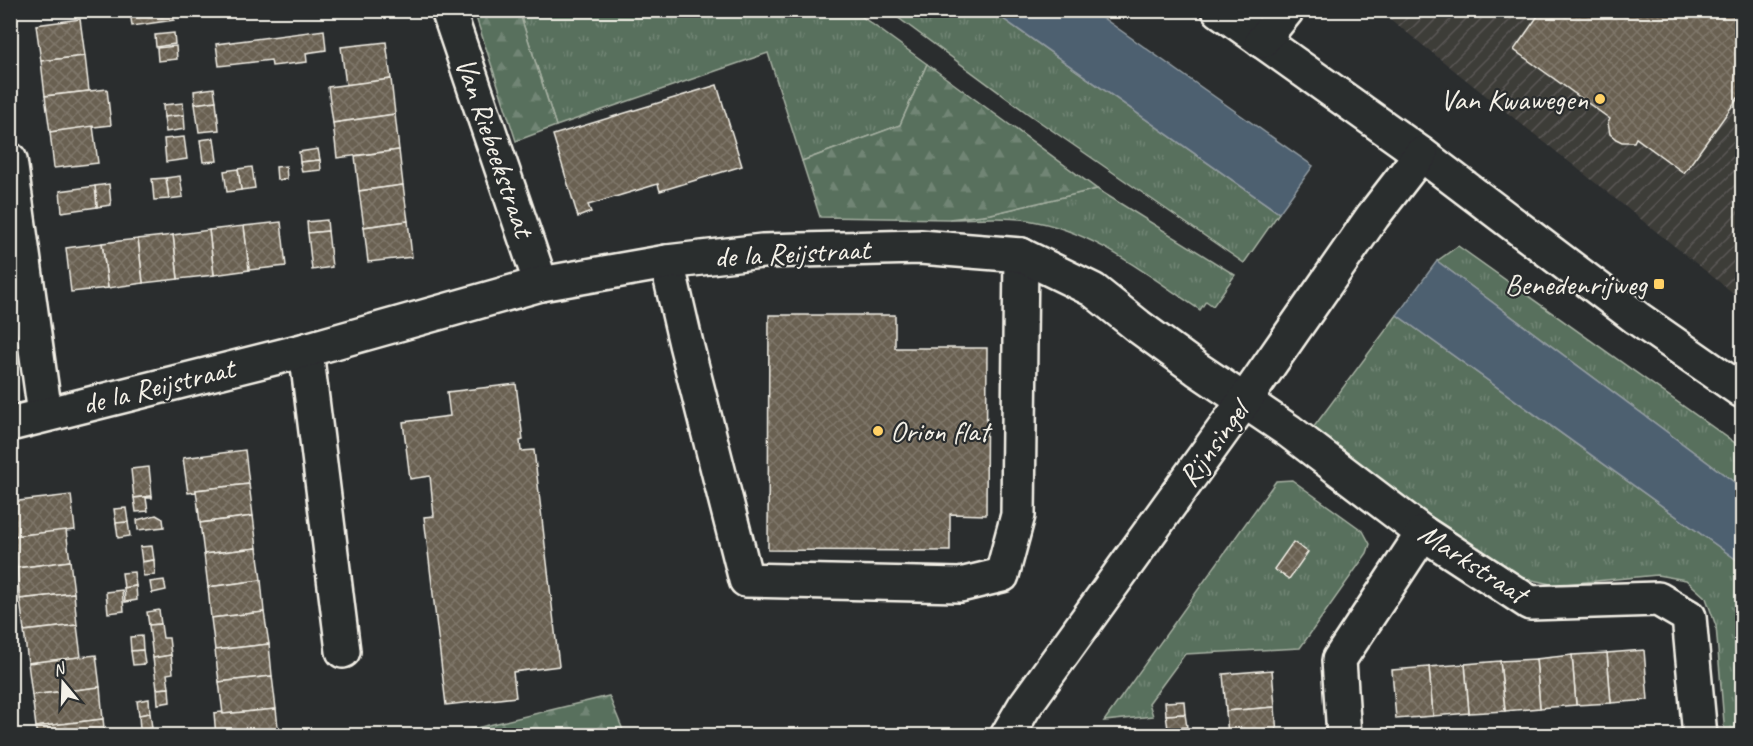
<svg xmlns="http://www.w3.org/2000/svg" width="1753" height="746" font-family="Caveat,sans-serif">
<defs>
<pattern id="industrial-furrows" width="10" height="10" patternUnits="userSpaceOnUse" patternTransform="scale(1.5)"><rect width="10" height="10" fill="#3d3c38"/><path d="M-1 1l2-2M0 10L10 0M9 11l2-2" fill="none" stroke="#5a5955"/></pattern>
<pattern id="grass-tufts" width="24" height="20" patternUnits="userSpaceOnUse" patternTransform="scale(1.5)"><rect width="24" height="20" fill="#58705d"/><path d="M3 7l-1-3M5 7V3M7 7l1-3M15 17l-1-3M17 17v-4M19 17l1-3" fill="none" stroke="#718574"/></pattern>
<pattern id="forest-firs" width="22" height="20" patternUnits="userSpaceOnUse" patternTransform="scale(1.5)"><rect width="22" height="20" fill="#58705d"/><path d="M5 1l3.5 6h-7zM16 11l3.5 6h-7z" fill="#718574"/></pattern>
<pattern id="building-cross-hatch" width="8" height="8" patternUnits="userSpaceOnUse" patternTransform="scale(1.5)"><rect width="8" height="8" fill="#696051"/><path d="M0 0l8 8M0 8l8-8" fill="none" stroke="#7f776a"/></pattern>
</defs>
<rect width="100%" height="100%" fill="#2a2d2e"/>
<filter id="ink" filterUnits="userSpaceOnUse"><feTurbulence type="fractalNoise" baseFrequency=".0167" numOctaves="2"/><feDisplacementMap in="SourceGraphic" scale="12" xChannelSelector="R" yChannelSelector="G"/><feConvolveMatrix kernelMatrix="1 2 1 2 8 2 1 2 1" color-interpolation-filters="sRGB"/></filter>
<g filter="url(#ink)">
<!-- industrial -->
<path fill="url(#industrial-furrows)" d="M1380,11h362v289z"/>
<!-- grass -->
<g fill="url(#grass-tufts)" stroke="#a6b0a2" stroke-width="1.5">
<path d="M519,11h335l73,53 -27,61 -98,36 -34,-108 -212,73z"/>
<path d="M889,11h103l287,202 -35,50 -217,-150z"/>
<path d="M1097,189l138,86 -22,31 -7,-5 -6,9c-54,-36 -107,-80 -173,-90 -24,-4 -54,-1 -78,-1l42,-5z"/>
<path d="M1458,246l284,202v40l-305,-227z"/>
<path d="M1397,315l340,245 5,7v168h-17l-9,-109 -10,-28 -20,-18 -29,-5 -102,10 -32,-7 -216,-142z"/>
<path d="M1292,480l71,51 7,13 -3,9 -67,95 -115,6 -36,49 4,13 -49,5 172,-240z"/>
</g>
<!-- forest -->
<g fill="url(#forest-firs)" stroke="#a6b0a2" stroke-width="1.5">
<path d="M474,11h45l37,115 -40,15z"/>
<path d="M927,64l170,125 -106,25 -42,5 -129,-2 -18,-56 98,-36z"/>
<path d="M609,696l16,39h-178z"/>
</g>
<!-- water -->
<g fill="#4e6070" stroke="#909aa0" stroke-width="1.5">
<path d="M992,11h101l220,155 -34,47z"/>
<path d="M1437,261l305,227v79l-5,-7 -340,-245z"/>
</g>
<!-- building -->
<g fill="url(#building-cross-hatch)" stroke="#f4f1e8" stroke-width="1.5">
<path d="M130,10h43l1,10 -42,6z"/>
<path d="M1542,10h200v86l-2,3 -2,-1 -54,75 -48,-35 -2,4h-12l-6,-3 -6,-5 -2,-11 2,-4 -96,-69z"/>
<path d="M80,19l5,37 -44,5 -5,-36z"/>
<path d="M324,30l2,20 -20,3 1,9 -35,4 -1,-6 -52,6 -3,-22z"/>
<path d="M174,33l1,11 -19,3 -1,-12z"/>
<path d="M386,42l5,37 -45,6 -5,-38z"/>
<path d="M176,46l1,13 -19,2 -1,-13z"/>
<path d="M85,56l4,35 -44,5 -4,-35z"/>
<path d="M391,79l4,35 -62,9 -5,-36z"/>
<path d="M717,85l25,81 -82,25 -2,-7 -70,21 3,7 -13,5 -25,-82z"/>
<path d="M214,88l2,13 -21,3 -1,-13z"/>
<path d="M107,89l4,36 -61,7 -5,-36z"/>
<path d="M216,101l3,29 -20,2 -4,-28z"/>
<path d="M183,103l1,12 -20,2 -1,-12z"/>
<path d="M395,114l4,36 -62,8 -4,-35z"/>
<path d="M184,115l1,14 -19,3 -2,-15z"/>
<path d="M93,126l5,37 -44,5 -4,-36z"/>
<path d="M184,137l3,22 -21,3 -2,-23z"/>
<path d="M214,138l3,23 -14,1 -3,-22z"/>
<path d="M318,149l2,11 -20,2 -1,-10z"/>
<path d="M399,150l4,35 -44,6 -4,-35z"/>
<path d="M320,160l1,10 -19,2 -2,-10z"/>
<path d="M286,166l1,13 -10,1 -1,-13z"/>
<path d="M252,167l3,21 -14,2 -3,-21z"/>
<path d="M238,169l3,21 -14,2 -3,-21z"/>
<path d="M180,176l3,21 -14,2 -3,-21z"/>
<path d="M166,178l3,21 -15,1 -2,-21z"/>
<path d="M109,184l2,21 -14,2 -2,-21z"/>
<path d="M403,185l5,36 -44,6 -5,-36z"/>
<path d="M95,186l2,21 -35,5 -2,-21z"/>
<path d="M327,220l1,11 -20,2 -1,-11z"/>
<path d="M408,221l4,36 -44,5 -4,-35z"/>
<path d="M281,222l5,44 -37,4 -5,-44z"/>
<path d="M244,226l5,44 -35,5 -5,-45z"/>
<path d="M209,230l5,45 -36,4 -5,-44z"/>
<path d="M328,231l4,36 -20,3 -4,-37z"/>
<path d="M173,235l5,44 -35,4 -5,-44z"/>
<path d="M138,239l5,44 -35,5 -6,-45z"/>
<path d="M102,243l6,45 -37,4 -5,-44z"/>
<path d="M769,315h126v33h92l-1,167 -36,-1v37l-182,-1z"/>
<path d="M516,384l7,56 -3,1 1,10 13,-1 25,216 -46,6 3,25 -70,8 -22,-188 10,-1 -4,-40 -20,3 -7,-57 47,-6 -3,-24z"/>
<path d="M245,450l4,34 -53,6v2l-8,1 -5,-35z"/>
<path d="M149,467l3,29 -18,2 -3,-29z"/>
<path d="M249,484l4,32 -53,7 -4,-33z"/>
<path d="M71,495l4,35 -62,6 -3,-34z"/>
<path d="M152,496v2h-6l2,13 -12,1 -2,-14z"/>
<path d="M126,508l2,14 -12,1 -2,-14z"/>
<path d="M156,515l7,4 1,8 -26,3 -1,-10z"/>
<path d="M253,516l4,32 -53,6 -4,-31z"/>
<path d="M128,522l2,14 -12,2 -2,-15z"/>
<path d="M66,530l4,31 -53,7 -4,-32z"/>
<path d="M1293,542l15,10 -19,27 -15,-10z"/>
<path d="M152,546l2,14 -12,2 -2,-15z"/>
<path d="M257,548l4,32 -53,7 -4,-33z"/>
<path d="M154,560l1,15 -12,1 -1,-14z"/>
<path d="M70,561l4,32 -54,6 -3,-31z"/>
<path d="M134,572l2,14 -12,2 -2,-15z"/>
<path d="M164,580l2,10 -14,3 -2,-11z"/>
<path d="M261,580l3,32 -53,6 -3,-31z"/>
<path d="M136,586l1,14 -12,2 -1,-14z"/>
<path d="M122,590l2,21 -16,2 -2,-21z"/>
<path d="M74,593l3,32 -53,6 -4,-32z"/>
<path d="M159,610l2,14 -12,1 -2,-13z"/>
<path d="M264,612l5,32 -54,6 -4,-32z"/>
<path d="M161,624l2,14h6l2,17 -18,3 -4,-33z"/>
<path d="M77,625l4,32 -53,6 -4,-32z"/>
<path d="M142,636l1,14 -12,1 -1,-14z"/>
<path d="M269,644l3,32 -53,6 -4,-32z"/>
<path d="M143,650l2,14 -12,1 -2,-14z"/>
<path d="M1644,650l4,50 -37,3 -4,-50z"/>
<path d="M1607,653l4,50 -35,2 -4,-50z"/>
<path d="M96,655l4,32 -68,8 -4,-32z"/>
<path d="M171,655l2,18 -6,1 2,14 -12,1 -4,-31z"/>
<path d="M1572,655l4,50 -36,3 -4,-49z"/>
<path d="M1536,659l4,49 -35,3 -5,-50z"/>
<path d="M1500,661l5,50 -36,2 -4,-49z"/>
<path d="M1465,664l4,49 -36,3 -4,-49z"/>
<path d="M1429,667l4,49 -37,3 -4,-49z"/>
<path d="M1272,670l3,37 -49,4 -3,-37z"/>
<path d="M272,676l4,33 -53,5 -4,-32z"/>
<path d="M100,687l3,32 -67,8 -4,-32z"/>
<path d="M169,688l1,14 -12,2 -1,-15z"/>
<path d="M149,699l1,14 -11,2 -2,-14z"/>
<path d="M1184,701l1,13 -19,1 -1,-13z"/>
<path d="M1275,707l2,29h-49l-2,-25z"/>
<path d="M276,709l3,27h-63l-2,-23 8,-1 1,2z"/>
<path d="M150,713l2,15 -12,2 -1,-15z"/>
<path d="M1185,714l2,13 -19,2 -2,-14z"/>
<path d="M103,719l2,17h-69v-9z"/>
</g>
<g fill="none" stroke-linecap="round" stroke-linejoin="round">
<defs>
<g id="minor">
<path d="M448,10l93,274"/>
<path d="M1219,10l202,144 216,164 105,73"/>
<path d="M1262,41l25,-31"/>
<path d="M10,160l35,254"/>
<path d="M667,262l19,82 60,236 214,5 42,-10 16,-60 3,-260"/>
<path d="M306,350l37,301"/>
<path d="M10,424l296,-74 235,-66 126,-22 95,-11 158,-4 101,8 72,35 45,36 59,43 92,62 134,102 107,70 128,-4 31,18 11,119"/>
<path d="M1007,736l17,-29 221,-307 128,-184 48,-62"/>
<path d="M1344,736l-5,-76 84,-127"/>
</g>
</defs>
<!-- minor casing -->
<use href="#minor" stroke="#f4f1e8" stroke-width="38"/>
<!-- minor -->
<use href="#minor" stroke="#2a2d2e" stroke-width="33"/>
</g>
</g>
<!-- markers -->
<g fill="#ffd166" stroke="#2a2d2e" stroke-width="2">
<circle cx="1600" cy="99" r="6"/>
<rect x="1653" y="278" width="12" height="12" rx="3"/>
<circle cx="878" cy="431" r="6"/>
</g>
<g text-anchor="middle" stroke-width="4.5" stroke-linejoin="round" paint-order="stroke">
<!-- poi labels -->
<g font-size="30" fill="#f4f1e8" stroke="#2a2d2e" text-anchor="end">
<text x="1588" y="109">Van Kwawegen</text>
<text x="1647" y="294">Benedenrijweg</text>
<text x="890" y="441" text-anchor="start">Orion flat</text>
</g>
<!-- street labels -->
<g font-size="30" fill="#f4f1e8" stroke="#2a2d2e">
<text transform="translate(495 147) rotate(71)" y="10">Van Riebeekstraat</text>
<text transform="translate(792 253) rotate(-3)" y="10">de la Reijstraat</text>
<text transform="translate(158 386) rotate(-14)" y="10">de la Reijstraat</text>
<text transform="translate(1213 444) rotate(-54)" y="10">Rijnsingel</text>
<text transform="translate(1473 563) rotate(33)" y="10">Markstraat</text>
</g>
</g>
<!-- margin -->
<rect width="1753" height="746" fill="none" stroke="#2a2d2e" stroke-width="36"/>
<rect x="18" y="18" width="1717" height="710" fill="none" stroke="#f4f1e8" stroke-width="2" filter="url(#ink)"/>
<!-- north arrow -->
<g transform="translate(63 683) rotate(341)" stroke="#2a2d2e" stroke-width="4.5" paint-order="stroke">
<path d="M0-4.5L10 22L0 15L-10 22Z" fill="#f4f1e8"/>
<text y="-9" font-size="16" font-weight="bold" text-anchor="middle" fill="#f4f1e8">N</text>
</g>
</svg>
